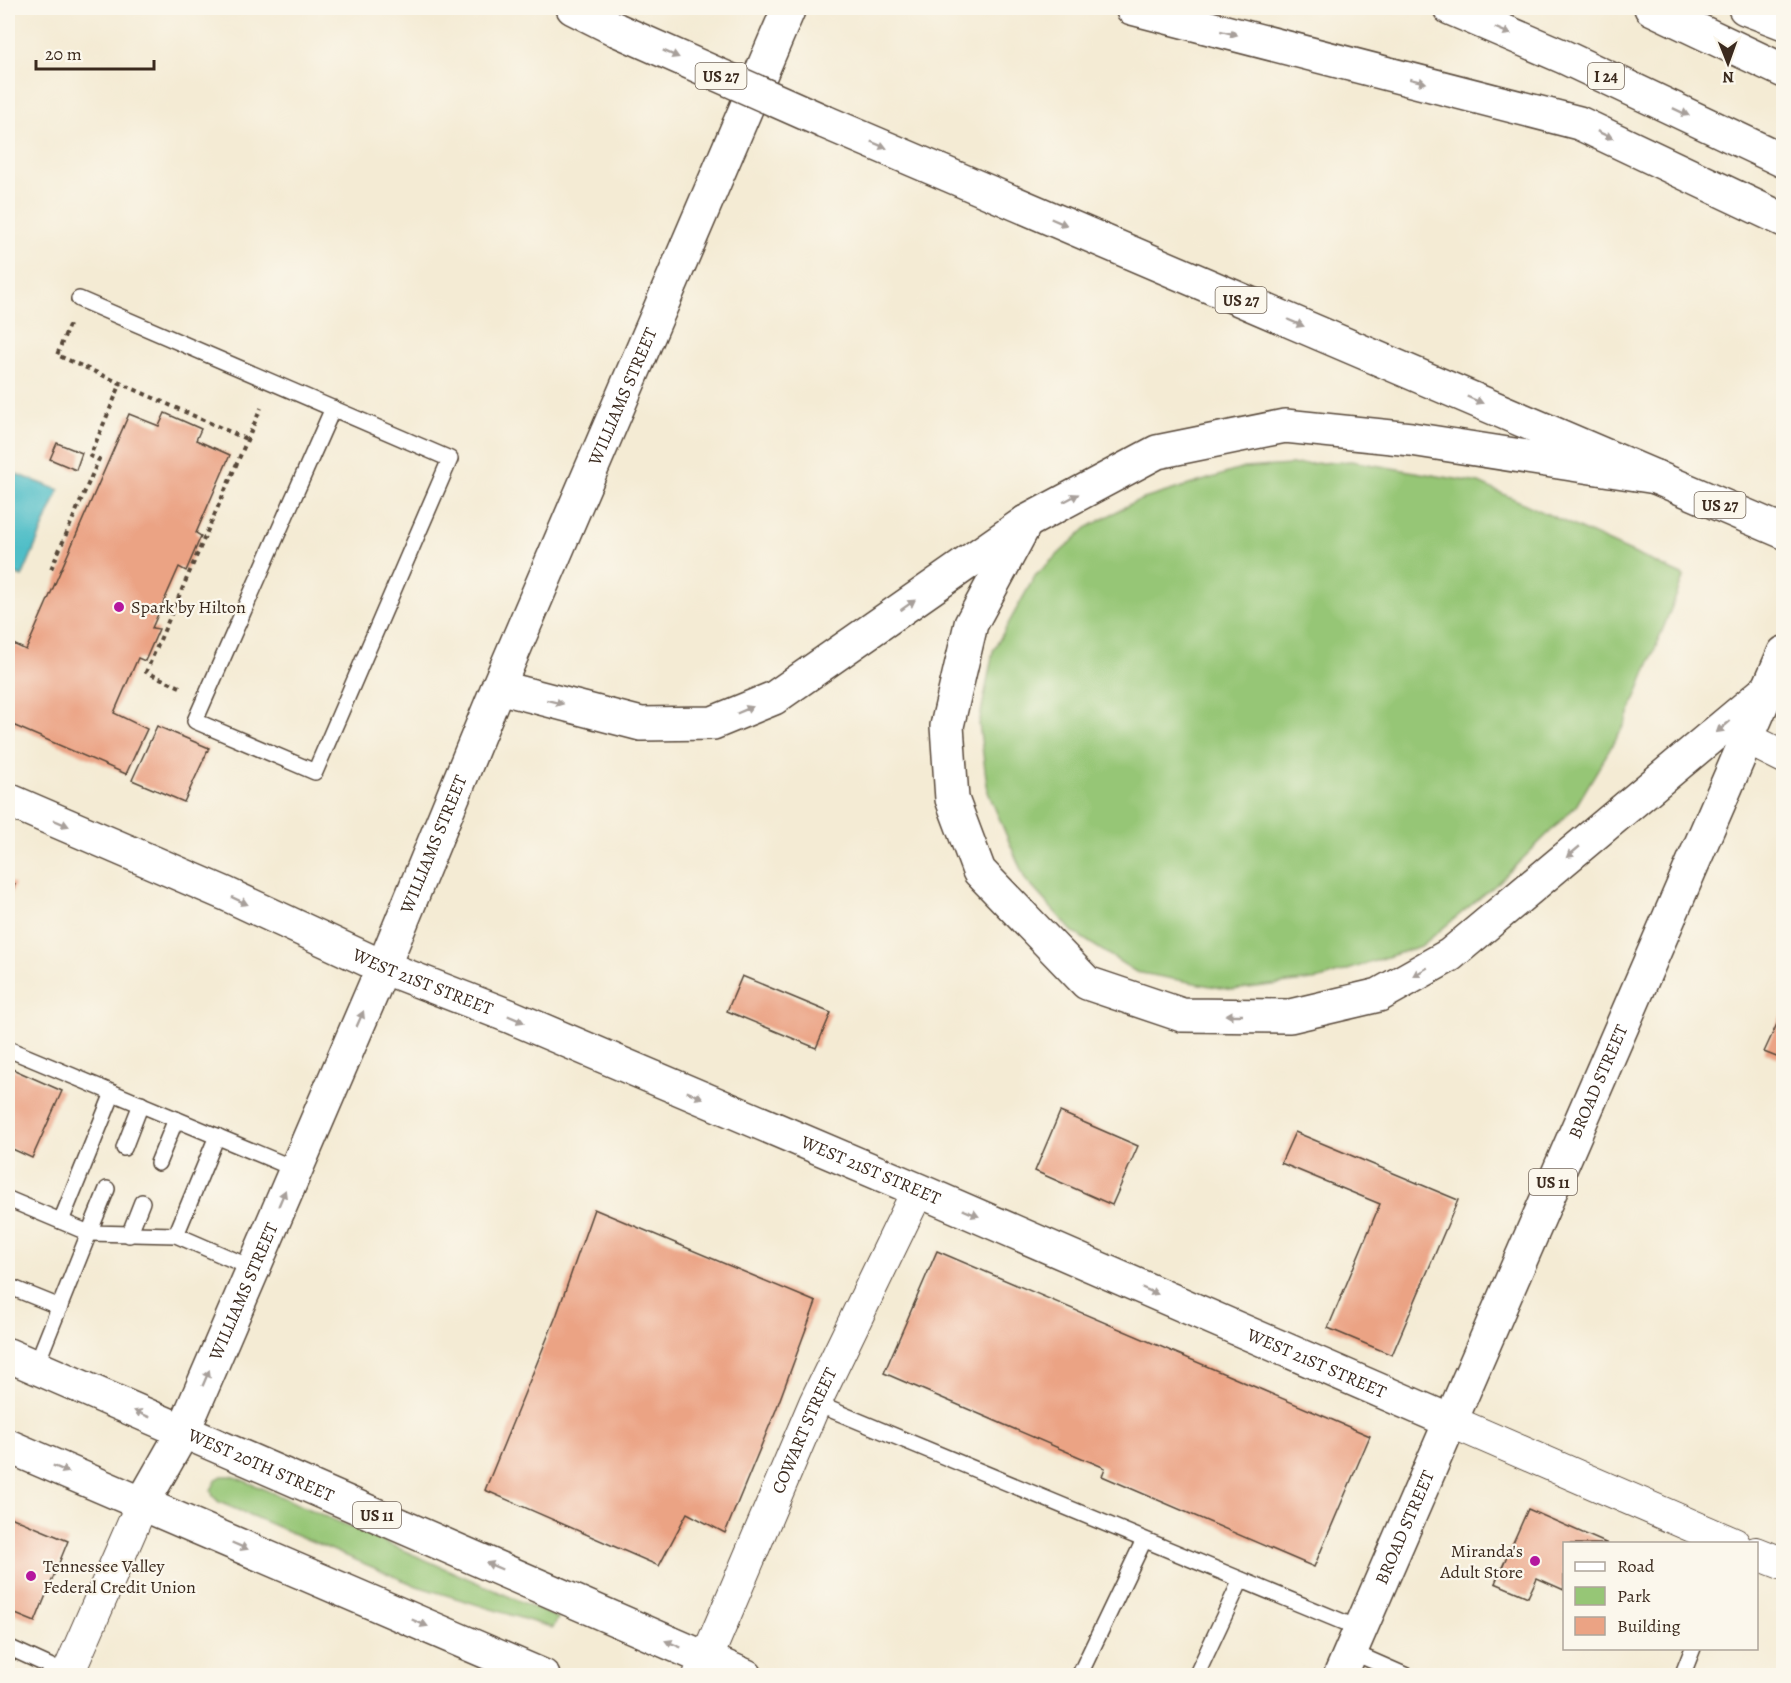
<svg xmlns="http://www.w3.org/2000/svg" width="1791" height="1683" font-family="Alegreya,serif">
<rect width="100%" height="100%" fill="#fbf7ec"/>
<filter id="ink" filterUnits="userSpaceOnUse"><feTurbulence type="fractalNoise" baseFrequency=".0167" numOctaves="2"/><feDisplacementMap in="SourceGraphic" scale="12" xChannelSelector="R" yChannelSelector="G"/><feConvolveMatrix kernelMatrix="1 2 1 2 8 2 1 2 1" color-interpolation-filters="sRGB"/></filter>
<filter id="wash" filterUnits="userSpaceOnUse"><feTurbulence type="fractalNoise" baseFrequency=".008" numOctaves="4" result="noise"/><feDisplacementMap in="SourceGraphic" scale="24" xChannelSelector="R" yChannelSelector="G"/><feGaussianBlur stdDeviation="1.35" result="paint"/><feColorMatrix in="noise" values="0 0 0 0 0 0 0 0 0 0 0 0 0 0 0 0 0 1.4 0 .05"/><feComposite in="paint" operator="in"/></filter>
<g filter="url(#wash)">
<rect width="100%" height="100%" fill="#f4ebd4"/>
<!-- green -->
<g fill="#96c676" stroke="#68784a" stroke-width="1.5">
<path d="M1351,461l128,22 205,93 -58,146 -50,84 -78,77 -77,63 -101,33 -88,11 -96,-18 -63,-40 -48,-53 -37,-87 -9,-68 14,-73 42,-75 51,-48 48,-26 110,-34z"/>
<path d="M222,1476h10l20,8 306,134 -5,10 -136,-42 -198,-84 -6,-6 -2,-6 6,-11z"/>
</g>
<!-- water -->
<path fill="#50bec7" stroke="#467472" stroke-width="1.5" d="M11,472l48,18 -37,87 -14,-6v-90z"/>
<g id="blocks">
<!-- building -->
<g fill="#eba384">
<path d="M165,413l36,16 -5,11 34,15 -34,78 5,3 -15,35 -7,-4 -27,61 7,1 -14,32 -7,-3 -24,55 33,16 -21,45 -118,-51v-78l1,-3 17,8 103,-236 30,12z"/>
<path d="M57,443l25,10 -6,17 -26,-11z"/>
<path d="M157,726l52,22 -25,54 -52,-22z"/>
<path d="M8,881l7,3 -7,17z"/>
<path d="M742,976l89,37 -15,35 -89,-37z"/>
<path d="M1784,1009v51l-20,-8z"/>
<path d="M8,1067l54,24 -30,67 -24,-11z"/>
<path d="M1060,1112l78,34 -26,59 -77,-34z"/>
<path d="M1295,1132l163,68 -66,155 -64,-27 52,-124 -99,-41z"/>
<path d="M594,1209l222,93 -40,108 -51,123 -38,-20 -28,53 -174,-76 72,-176z"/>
<path d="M937,1251l433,185 -56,131 -212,-91 3,-8 -221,-95z"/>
<path d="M1528,1509l80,35h-44v46l-27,-12 -9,19 -33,-14z"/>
<path d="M8,1516l60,25 -33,81 -27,-11z"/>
</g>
</g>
</g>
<g filter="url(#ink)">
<use href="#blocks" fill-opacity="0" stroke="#574739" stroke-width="1.5"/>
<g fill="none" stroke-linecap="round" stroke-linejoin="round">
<defs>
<g id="service">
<path d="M79,299l371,160 -135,313 -120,-51 138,-313"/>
<path d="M8,1049l287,120"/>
<path d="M124,1148l17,-44"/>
<path d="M158,1163l18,-44"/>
<path d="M107,1189l-18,44 87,2 76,33"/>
<path d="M8,1199l81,34 -54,135"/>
<path d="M61,1221l52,-128"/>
<path d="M129,1235l13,-33"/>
<path d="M176,1235l41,-99"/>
<path d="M8,1286l52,21"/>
<path d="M815,1403l545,226"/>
<path d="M8,1647l59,27"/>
<path d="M1350,1651l57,25"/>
<path d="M1079,1676l65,-136"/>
<path d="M1196,1676l45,-96"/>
<path d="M1682,1676l11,-28"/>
</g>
<g id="minor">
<path d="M1746,738l38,19"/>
<path d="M1450,1421l284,123"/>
<path d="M1756,1553l28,11"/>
<path d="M67,1676l75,-172"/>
<path id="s1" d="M699,1676l116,-273 103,-213"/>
</g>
<g id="tertiary">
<path id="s2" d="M8,800l218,94 157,73 126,49 409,174 532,231"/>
<path id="s3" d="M142,1504l41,-72 200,-465 115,-280 291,-679"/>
</g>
<g id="primary">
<path id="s4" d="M8,1355l738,321"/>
<path d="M8,1446l535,230"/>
<path id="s5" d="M1340,1676l444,-1023"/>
</g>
<g id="motorway">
<path d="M573,8l44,22"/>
<path d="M1132,8l447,115 205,97"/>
<path d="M1450,8l114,49 220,104"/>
<path d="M1651,8l133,63"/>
<path d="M1745,8l39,15"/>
<path d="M825,122l959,410"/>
<path d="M1026,522l-55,102 -24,102 5,73 27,72 108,112 95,32 108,1 89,-21 71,-40 318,-266"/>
<path d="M498,687l143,37 72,-1 61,-25 252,-176 131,-70 128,-26 126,13 245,38"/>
</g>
</defs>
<!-- service casing -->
<use href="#service" stroke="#574739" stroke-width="18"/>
<!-- minor casing -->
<use href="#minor" stroke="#574739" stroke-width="34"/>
<!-- tertiary casing -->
<use href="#tertiary" stroke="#574739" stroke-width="36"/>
<!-- primary casing -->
<use href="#primary" stroke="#574739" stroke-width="36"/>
<!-- motorway casing -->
<use href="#motorway" stroke="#574739" stroke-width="36"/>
<!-- path -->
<g stroke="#574739" stroke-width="4" stroke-dasharray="4.5 4.5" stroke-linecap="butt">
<path d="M69,325l-12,30 189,84"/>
<path d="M51,569l48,-110 -9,-3 31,-73"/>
<path d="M180,687l-34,-15 115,-264"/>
</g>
<!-- service -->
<use href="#service" stroke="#fff" stroke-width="15"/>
<!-- minor -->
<use href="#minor" stroke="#fff" stroke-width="32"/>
<!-- tertiary -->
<use href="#tertiary" stroke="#fff" stroke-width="33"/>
<!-- primary -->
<use href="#primary" stroke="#fff" stroke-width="33"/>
<!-- motorway -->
<use href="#motorway" stroke="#fff" stroke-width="33"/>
<defs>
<path id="motorway-bridge" d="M617,30l208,92"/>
</defs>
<!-- motorway-bridge casing -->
<use href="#motorway-bridge" stroke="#574739" stroke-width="36" stroke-linecap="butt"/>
<!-- motorway-bridge -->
<use href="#motorway-bridge" stroke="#fff" stroke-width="33"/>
</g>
<!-- one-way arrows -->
<defs><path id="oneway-solid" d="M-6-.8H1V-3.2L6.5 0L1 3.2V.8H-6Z" transform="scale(1.5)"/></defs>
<g fill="#a79f9a">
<use href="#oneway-solid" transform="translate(1503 31) rotate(23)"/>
<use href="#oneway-solid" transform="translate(1229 33) rotate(14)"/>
<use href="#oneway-solid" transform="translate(671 54) rotate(24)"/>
<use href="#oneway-solid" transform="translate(1418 81) rotate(14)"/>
<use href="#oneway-solid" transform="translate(1681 112) rotate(25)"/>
<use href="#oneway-solid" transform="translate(1605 135) rotate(25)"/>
<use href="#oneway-solid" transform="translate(879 145) rotate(23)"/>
<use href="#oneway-solid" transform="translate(1059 222) rotate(23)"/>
<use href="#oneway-solid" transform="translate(1296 323) rotate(23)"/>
<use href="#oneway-solid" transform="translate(1475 400) rotate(23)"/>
<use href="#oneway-solid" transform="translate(1071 498) rotate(-28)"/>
<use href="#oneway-solid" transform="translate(908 605) rotate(-35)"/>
<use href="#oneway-solid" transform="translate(555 702) rotate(14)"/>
<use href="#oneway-solid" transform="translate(745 710) rotate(-23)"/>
<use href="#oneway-solid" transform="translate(1723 727) rotate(140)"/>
<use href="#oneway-solid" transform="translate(61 823) rotate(23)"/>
<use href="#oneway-solid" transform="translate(1573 852) rotate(140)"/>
<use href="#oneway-solid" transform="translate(240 901) rotate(25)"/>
<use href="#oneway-solid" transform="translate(1420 972) rotate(150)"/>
<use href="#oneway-solid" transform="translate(1234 1015) rotate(-180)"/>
<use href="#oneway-solid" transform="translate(360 1019) rotate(-66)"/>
<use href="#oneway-solid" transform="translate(516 1019) rotate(23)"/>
<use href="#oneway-solid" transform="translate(695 1095) rotate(23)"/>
<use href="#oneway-solid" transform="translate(282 1198) rotate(-67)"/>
<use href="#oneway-solid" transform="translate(971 1213) rotate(23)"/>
<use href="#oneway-solid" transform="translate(1150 1291) rotate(23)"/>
<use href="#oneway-solid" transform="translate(206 1378) rotate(-67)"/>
<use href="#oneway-solid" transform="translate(142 1414) rotate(-157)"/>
<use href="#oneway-solid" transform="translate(61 1469) rotate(23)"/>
<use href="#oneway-solid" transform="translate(240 1546) rotate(23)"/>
<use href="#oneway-solid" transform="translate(494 1566) rotate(-157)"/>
<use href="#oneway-solid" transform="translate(420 1623) rotate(23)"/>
<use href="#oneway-solid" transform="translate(673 1644) rotate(-157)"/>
</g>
</g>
<!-- markers -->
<g fill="#b5179e" stroke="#fbf7ec" stroke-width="2">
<circle cx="119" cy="607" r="6"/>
<circle cx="1535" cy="1561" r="6"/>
<circle cx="31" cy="1576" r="6"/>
</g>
<g text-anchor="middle" stroke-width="4.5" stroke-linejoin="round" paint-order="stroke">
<!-- shield labels -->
<g fill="#fbf7ec" stroke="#75685c" stroke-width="1.5">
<rect x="695.5" y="63" width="51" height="26" rx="4.5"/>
<rect x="1588" y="63" width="36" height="26" rx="4.5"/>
<rect x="1215.5" y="287" width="51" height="26" rx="4.5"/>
<rect x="1694.5" y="492" width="51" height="26" rx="4.5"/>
<rect x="1529" y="1169" width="48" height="26" rx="4.5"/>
<rect x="353" y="1502" width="48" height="26" rx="4.5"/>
</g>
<g font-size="16" font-weight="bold" fill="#3b2a1e">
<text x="721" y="82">US 27</text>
<text x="1606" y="82">I 24</text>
<text x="1241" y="306">US 27</text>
<text x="1720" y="511">US 27</text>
<text x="1553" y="1188">US 11</text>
<text x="377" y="1521">US 11</text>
</g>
<!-- street labels -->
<g font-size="18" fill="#3b2a1e" stroke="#fbf7ec">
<text dy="6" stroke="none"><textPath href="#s3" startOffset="1208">WILLIAMS STREET</textPath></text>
<text dy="6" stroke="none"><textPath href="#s3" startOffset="722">WILLIAMS STREET</textPath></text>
<text dy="6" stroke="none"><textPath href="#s2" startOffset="453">WEST 21ST STREET</textPath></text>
<text dy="6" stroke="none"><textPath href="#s5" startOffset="648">BROAD STREET</textPath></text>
<text dy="6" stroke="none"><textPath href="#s2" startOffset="939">WEST 21ST STREET</textPath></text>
<text dy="6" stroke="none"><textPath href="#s3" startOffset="236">WILLIAMS STREET</textPath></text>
<text dy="6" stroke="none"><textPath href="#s2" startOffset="1425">WEST 21ST STREET</textPath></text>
<text dy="6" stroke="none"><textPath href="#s1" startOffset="267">COWART STREET</textPath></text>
<text dy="6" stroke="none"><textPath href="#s4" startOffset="276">WEST 20TH STREET</textPath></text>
<text dy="6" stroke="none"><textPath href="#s5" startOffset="162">BROAD STREET</textPath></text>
</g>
<!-- poi labels -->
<g font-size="18" fill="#3b2a1e" stroke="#fbf7ec" text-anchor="start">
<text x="131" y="613">Spark by Hilton</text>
<text x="1523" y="1557" text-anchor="end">Miranda's<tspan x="1523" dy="21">Adult Store</tspan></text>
<text x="43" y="1572">Tennessee Valley<tspan x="43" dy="21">Federal Credit Union</tspan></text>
</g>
</g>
<!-- margin -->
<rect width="1791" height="1683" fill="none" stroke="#fbf7ec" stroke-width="30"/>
<!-- legend -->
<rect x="1563" y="1542" width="195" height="108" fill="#fbf7ec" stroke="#aea59a" stroke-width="1.5"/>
<rect x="1575" y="1562" width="30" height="9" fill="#ffffff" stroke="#aea59a" stroke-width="1.5"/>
<text x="1617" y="1572" font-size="18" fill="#3b2a1e">Road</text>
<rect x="1575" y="1587" width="30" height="18" fill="#96c676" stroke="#aea59a" stroke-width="1.5"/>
<text x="1617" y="1602" font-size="18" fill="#3b2a1e">Park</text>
<rect x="1575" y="1617" width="30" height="18" fill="#eba384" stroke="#aea59a" stroke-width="1.5"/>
<text x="1617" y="1632" font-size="18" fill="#3b2a1e">Building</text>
<!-- north arrow -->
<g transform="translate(1728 63) rotate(179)" stroke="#fbf7ec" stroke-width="4.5" paint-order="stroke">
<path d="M0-4.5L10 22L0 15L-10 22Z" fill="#3b2a1e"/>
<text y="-9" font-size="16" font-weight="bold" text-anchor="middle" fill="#3b2a1e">N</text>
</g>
<!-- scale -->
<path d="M36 60v9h118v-9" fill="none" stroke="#3b2a1e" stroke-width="3"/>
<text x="45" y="60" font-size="18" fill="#3b2a1e" stroke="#fbf7ec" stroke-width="4.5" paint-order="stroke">20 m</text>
</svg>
